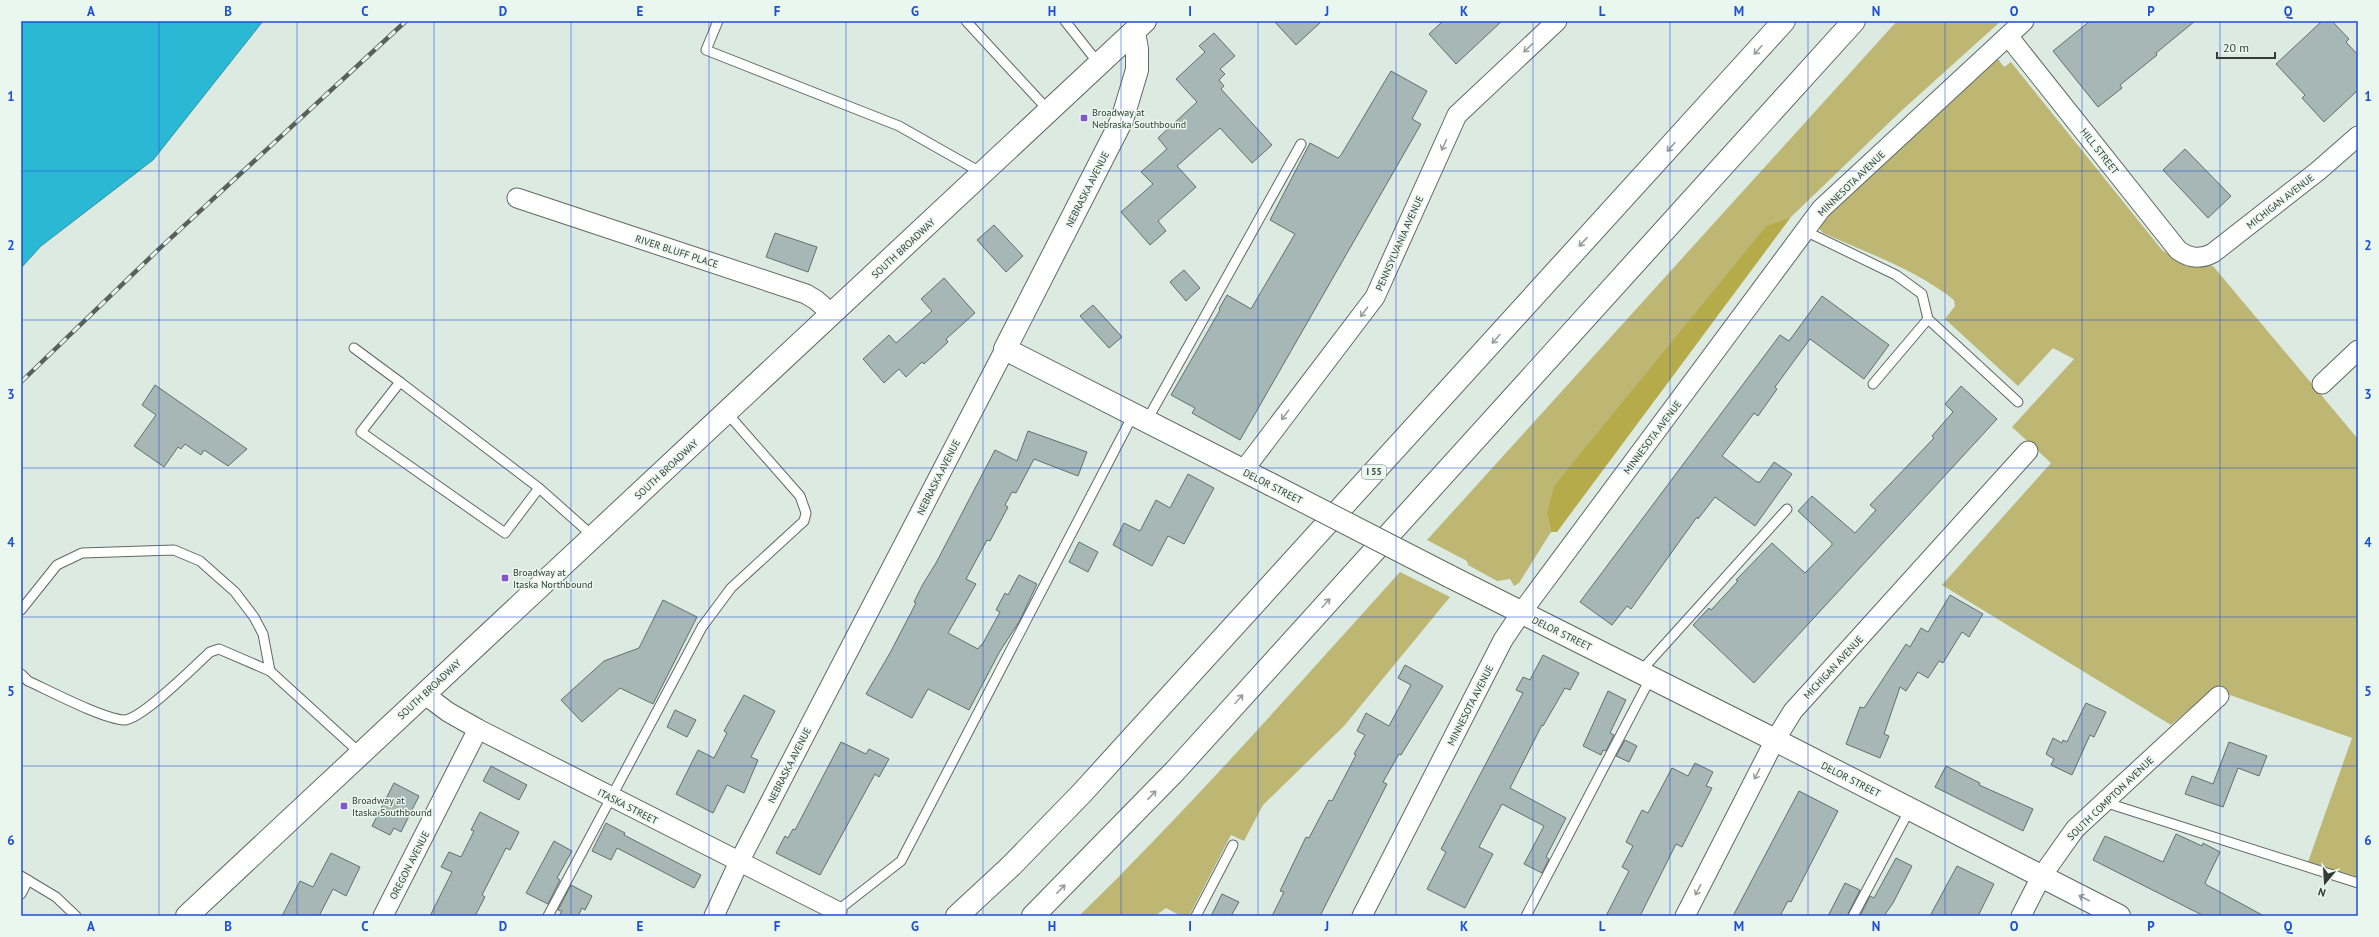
<svg xmlns="http://www.w3.org/2000/svg" width="2379" height="937" font-family="'PT Sans',sans-serif">
<rect width="100%" height="100%" fill="#dceae1"/>
<!-- green -->
<g fill="#beb774">
<path d="M1897,21h104l-102,92 -108,104 -24,8 -220,289 4,18 -32,51 -5,3 -4,-7 -13,2 -29,-16 -1,-4 -40,-21z"/>
<path d="M1998,59l6,8 7,-5 151,188 17,11 34,5 145,173v438l-50,-15 44,-124 -139,-49 -42,36 -229,-140 109,-122 -39,-36 62,-68 -21,-11 -35,38 -73,-67 10,-13 -1,-6c-39,-31 -87,-47 -131,-67l-6,-7z"/>
<path d="M1400,572l50,25 -106,129 -81,79 -19,36 -13,-6 -42,81h-8l-15,-8 -11,8h-76c112,-109 216,-228 321,-344z"/>
</g>
<!-- forest -->
<path fill="#b6ab4a" d="M1791,217l-234,315h-6l-4,-18 7,-28 213,-261z"/>
<!-- water -->
<path fill="#2bb8d4" stroke="#2e93a6" d="M21,21h242l-110,139 -112,86 -20,22z"/>
<!-- building -->
<g fill="#a6b7b5" stroke="#60706e">
<path d="M1274,21h48l-26,24z"/>
<path d="M1443,21h59l-46,43 -27,-30z"/>
<path d="M2090,21h105l-39,32 1,2 -37,30 2,3 -24,19 -45,-56z"/>
<path d="M2322,21h10l17,18 -3,3 12,13v35l-34,32 -22,-24 3,-3 -29,-31z"/>
<path d="M1214,33l21,23 -15,13 5,5 -6,6 5,6 -3,3 51,56 -20,18 -32,-35 -43,38 19,21 -38,34 8,10 -16,14 -29,-33 32,-28 -12,-12 26,-23 -9,-11 39,-36 -21,-23 29,-27 -6,-6z"/>
<path d="M1391,71l36,20 -15,28 9,5 -181,316 -48,-27 3,-5 -24,-13 49,-85 -1,-1 8,-14 24,14 44,-75 -25,-14 40,-77 28,15 3,-3z"/>
<path d="M2185,149l46,47 -23,22 -45,-48z"/>
<path d="M994,225l29,31 -17,16 -29,-32z"/>
<path d="M775,233l42,14 -9,25 -42,-15z"/>
<path d="M1184,270l16,18 -14,13 -16,-19z"/>
<path d="M944,278l31,35 -29,26 2,3 -24,22 -2,-2 -16,15 -7,-8 -15,14 -21,-24 26,-24 7,8 36,-32 -11,-12z"/>
<path d="M1822,296l67,49 -25,34 -54,-40 -35,48 2,2 -19,27 -4,-3 -32,43 35,26h3l14,-20 18,12 -37,52 -40,-29 -17,22 -1,-2 -66,92 -4,-3 -15,19 -32,-23 200,-267 9,6z"/>
<path d="M1093,305l29,32 -13,11 -29,-32z"/>
<path d="M155,385l92,64 -19,17 -24,-16 -3,5 -16,-11 -4,5 -3,-2 -14,20 -30,-21 22,-31 -14,-10z"/>
<path d="M1961,386l36,33 -243,264 -61,-58 16,-17 2,2 27,-29 -2,-1 36,-37 33,30 27,-28v-2l-34,-32 14,-15 43,37 21,-23 -6,-5 64,-67 -2,-2 21,-24 -8,-8z"/>
<path d="M1028,431l59,21 -9,24 -44,-17 -18,34 -4,-1 -7,13 3,2 -18,34 -3,-1 -21,39 10,5 -28,49 30,16 3,-4h1l18,-33 -4,-2 9,-17 3,2 11,-20 18,9 -18,38 -19,29 -31,59 -41,-21 -16,29 -46,-24 24,-41 26,-50 -2,-1 9,-18 13,-21 59,-113 22,11z"/>
<path d="M1188,474l26,14 -30,56 -16,-8 -16,30 -39,-21 11,-22 16,8 16,-31 14,8z"/>
<path d="M1079,542l19,10 -10,20 -19,-10z"/>
<path d="M1950,595l33,19 -14,23 -7,-5 -19,31 -4,-2 -11,17 -10,-6 -12,19 -6,-4 -16,47 5,2 -9,22 -34,-14 14,-37 4,1 42,-64 4,3 11,-19 7,4z"/>
<path d="M663,600l34,17 -44,87 -33,-16 -38,34 -21,-22 43,-39 35,-13z"/>
<path d="M1543,655l36,18 -9,17 -5,-2 -22,38 -1,-1 -32,63 56,30 -20,39 3,2 -7,14 -18,-9 20,-38 -42,-22 -23,43 14,7 -28,54 -38,-19 19,-37 -5,-3 82,-156 -7,-3 7,-13 7,3z"/>
<path d="M1405,665l38,21 -42,69 -2,-1 -16,28 4,2 -67,132h-48l12,-24 -4,-1 26,-54 3,1 20,-38 3,1 24,-46 -2,-1 11,-19 -8,-4 9,-18 23,13 22,-41 -13,-7z"/>
<path d="M1608,691l18,9 -16,33 4,2 -8,16 -3,-1 -2,5 -18,-9z"/>
<path d="M744,695l31,16 -24,46 7,3 -14,33 -17,-8 -14,28 -37,-19 22,-44 16,8 13,-25 -3,-2z"/>
<path d="M2086,703l20,9 -12,25 -4,-2 -18,40 -21,-10 3,-6 -8,-5 7,-16 9,5 1,-3 4,2z"/>
<path d="M675,710l21,10 -9,17 -20,-10z"/>
<path d="M1625,740l12,6 -8,16 -13,-6z"/>
<path d="M841,742l25,12 3,-5 20,10 -10,18 -4,-3 -55,101 -44,-22 9,-17 3,2 5,-9 2,1z"/>
<path d="M2229,742l38,14 -8,20 -21,-8 -15,39 -38,-13 7,-18 21,8z"/>
<path d="M1695,763l18,9 -7,14 6,2 -30,59 -6,-3 -36,72h-34l23,-45 -7,-4 11,-21 -7,-4 16,-32 6,3 24,-45 16,8z"/>
<path d="M491,766l36,19 -8,15 -36,-19z"/>
<path d="M1946,766l34,17 -1,2 54,24 -10,22 -88,-44z"/>
<path d="M394,783l25,13 -18,36 -7,-4 -4,7 -18,-9z"/>
<path d="M1799,791l39,20 -47,91 -3,-1 -8,15h-47z"/>
<path d="M480,812l39,20 -9,18 -4,-2 -24,47 3,2 -10,19h-45l22,-44 -11,-5 8,-15 12,5 13,-26 -3,-1z"/>
<path d="M606,823l19,10 -1,2 77,40 -7,13 -77,-40 -6,12 -19,-9z"/>
<path d="M2176,834l26,12 1,-3 17,9 -15,31 2,2 57,31h-60l-111,-56 12,-24 58,26z"/>
<path d="M554,841l18,10 -15,27 3,2 -12,24 -22,-11z"/>
<path d="M331,853l29,14 -14,29 -13,-7 -14,27h-37l18,-35 13,6z"/>
<path d="M1896,858l16,8 -19,37 -9,13h-24l10,-20 4,2z"/>
<path d="M1957,866l37,18 -16,32h-48z"/>
<path d="M1845,883l15,7 -13,26h-19z"/>
<path d="M571,885l21,11 -7,14 -3,-2 -4,8h-19l3,-5 -4,-1z"/>
<path d="M1222,894l17,8 -8,14h-20z"/>
</g>
<g fill="none" stroke-linecap="round" stroke-linejoin="round">
<defs>
<g id="service">
<path d="M718,21l-12,29 193,76 83,47"/>
<path d="M966,21l83,90"/>
<path d="M1065,21l34,43"/>
<path d="M1805,231l91,44 26,19 6,25 90,83"/>
<path d="M354,348l46,34"/>
<path d="M1873,384l55,-65"/>
<path d="M1146,422l155,-278"/>
<path d="M539,488l-34,45 -144,-101 39,-50 139,106 55,49"/>
<path d="M21,610l36,-45 25,-12 92,-3 26,11 35,31 19,25 9,17 7,37"/>
<path d="M1640,672l147,-163"/>
<path d="M21,674l7,7c22,10 75,38 96,39 17,0 71,-54 86,-68l9,-3 51,22 90,82"/>
<path d="M2104,802l254,81"/>
<path d="M21,876l35,21 20,19"/>
<path d="M21,894l7,-14"/>
<path d="M837,911l64,-50 232,-446"/>
<path d="M548,916l154,-289 29,-39 73,-67 2,-8 -6,-17 -73,-83"/>
<path d="M1196,916l37,-71"/>
<path d="M1526,916l125,-239"/>
<path d="M1853,916l57,-107"/>
</g>
<g id="minor">
<path d="M2008,36l170,214c11,8 22,10 35,3l105,-82 40,-35"/>
<path d="M517,198l289,96 10,6 16,14"/>
<path d="M2322,384l36,-34"/>
<path d="M1243,471l132,-174 82,-182 100,-94"/>
<path d="M424,694l24,18 30,17 359,182"/>
<path d="M383,916l95,-187"/>
<path d="M714,916l25,-54 266,-513"/>
<path d="M1362,916l141,-276 18,-27 300,-404 203,-188"/>
<path d="M1685,916l90,-176 18,-29 235,-260"/>
<path d="M2021,916l20,-39 34,-48 144,-133"/>
</g>
<g id="tertiary">
<path d="M1134,32l3,17v21l-15,50 -117,229 265,135"/>
<path d="M1449,576l326,164 344,176"/>
</g>
<path id="primary" d="M187,916l958,-895"/>
<g id="motorway">
<path d="M957,916l54,-50 71,-73 702,-772"/>
<path d="M1033,916l142,-145 679,-750"/>
</g>
</defs>
<!-- service casing -->
<use href="#service" stroke="#5e6a63" stroke-width="11"/>
<!-- minor casing -->
<use href="#minor" stroke="#5e6a63" stroke-width="21"/>
<!-- tertiary casing -->
<use href="#tertiary" stroke="#5e6a63" stroke-width="24"/>
<!-- primary casing -->
<use href="#primary" stroke="#5e6a63" stroke-width="24"/>
<!-- motorway casing -->
<use href="#motorway" stroke="#5e6a63" stroke-width="24"/>
<!-- service -->
<use href="#service" stroke="#fff" stroke-width="9"/>
<!-- minor -->
<use href="#minor" stroke="#fff" stroke-width="19"/>
<!-- tertiary -->
<use href="#tertiary" stroke="#fff" stroke-width="22"/>
<!-- primary -->
<use href="#primary" stroke="#fff" stroke-width="22"/>
<!-- motorway -->
<use href="#motorway" stroke="#fff" stroke-width="22"/>
<defs>
<path id="rail" d="M21,382l139,-134 246,-227"/>
</defs>
<!-- rail casing -->
<use href="#rail" stroke="#59615c" stroke-width="4.5"/>
<!-- rail -->
<use href="#rail" stroke="#e9f7ef" stroke-width="3" stroke-dasharray="9" stroke-linecap="butt"/>
<defs>
<path id="tertiary-bridge" d="M1270,484l179,92"/>
</defs>
<!-- tertiary-bridge casing -->
<use href="#tertiary-bridge" stroke="#5e6a63" stroke-width="24" stroke-linecap="butt"/>
<!-- tertiary-bridge -->
<use href="#tertiary-bridge" stroke="#fff" stroke-width="22"/>
</g>
<!-- one-way arrows -->
<defs><path id="oneway-shaft" d="M-6 0H5M1.5-3L5.5 0L1.5 3" fill="none" stroke-width="1.6" stroke-linecap="round" stroke-linejoin="round"/></defs>
<g stroke="#9a9e9c">
<use href="#oneway-shaft" transform="translate(1528 48) rotate(136)"/>
<use href="#oneway-shaft" transform="translate(1758 50) rotate(132)"/>
<use href="#oneway-shaft" transform="translate(1444 145) rotate(114)"/>
<use href="#oneway-shaft" transform="translate(1671 147) rotate(132)"/>
<use href="#oneway-shaft" transform="translate(1583 242) rotate(133)"/>
<use href="#oneway-shaft" transform="translate(1364 312) rotate(127)"/>
<use href="#oneway-shaft" transform="translate(1496 339) rotate(132)"/>
<use href="#oneway-shaft" transform="translate(1285 415) rotate(127)"/>
<use href="#oneway-shaft" transform="translate(1326 603) rotate(-48)"/>
<use href="#oneway-shaft" transform="translate(1239 699) rotate(-48)"/>
<use href="#oneway-shaft" transform="translate(1757 774) rotate(117)"/>
<use href="#oneway-shaft" transform="translate(1152 795) rotate(-47)"/>
<use href="#oneway-shaft" transform="translate(1061 889) rotate(-46)"/>
<use href="#oneway-shaft" transform="translate(1698 890) rotate(117)"/>
<use href="#oneway-shaft" transform="translate(2084 898) rotate(-153)"/>
</g>
<!-- grid -->
<path fill="none" stroke="#1d4ed8" stroke-width="1" stroke-opacity="0.55" d="M159,21v895M297,21v895M434,21v895M571,21v895M709,21v895M846,21v895M983,21v895M1121,21v895M1258,21v895M1396,21v895M1533,21v895M1670,21v895M1808,21v895M1945,21v895M2082,21v895M2220,21v895M21,171h2337M21,320h2337M21,468h2337M21,617h2337M21,766h2337"/>
<!-- markers -->
<g fill="#8655ce" stroke="#e9f7ef" stroke-width="1.5">
<rect x="1080" y="114" width="8" height="8" rx="2"/>
<rect x="501" y="574" width="8" height="8" rx="2"/>
<rect x="340" y="802" width="8" height="8" rx="2"/>
</g>
<g text-anchor="middle" stroke-width="3" stroke-linejoin="round" paint-order="stroke">
<!-- shield labels -->
<rect fill="#e9f7ef" stroke="#6c7470" stroke-width="1" x="1362" y="465" width="24" height="14" rx="3"/>
<g font-size="9" font-weight="bold" fill="#363c39">
<text x="1374" y="475">I 55</text>
</g>
<!-- poi labels -->
<g font-size="10" fill="#363c39" stroke="#e9f7ef" text-anchor="start">
<text x="1092" y="116">Broadway at<tspan x="1092" dy="12">Nebraska Southbound</tspan></text>
<text x="513" y="576">Broadway at<tspan x="513" dy="12">Itaska Northbound</tspan></text>
<text x="352" y="804">Broadway at<tspan x="352" dy="12">Itaska Southbound</tspan></text>
</g>
<!-- street labels -->
<g font-size="10" fill="#363c39" stroke="#e9f7ef">
<text transform="translate(2100 151) rotate(52)" y="4">HILL STREET</text>
<text transform="translate(1851 183) rotate(-44)" y="4">MINNESOTA AVENUE</text>
<text transform="translate(1087 189) rotate(-63)" y="4">NEBRASKA AVENUE</text>
<text transform="translate(2280 201) rotate(-38)" y="4">MICHIGAN AVENUE</text>
<text transform="translate(1399 243) rotate(-66)" y="4">PENNSYLVANIA AVENUE</text>
<text transform="translate(903 248) rotate(-43)" y="4">SOUTH BROADWAY</text>
<text transform="translate(677 251) rotate(18)" y="4">RIVER BLUFF PLACE</text>
<text transform="translate(1652 437) rotate(-53)" y="4">MINNESOTA AVENUE</text>
<text transform="translate(666 469) rotate(-43)" y="4">SOUTH BROADWAY</text>
<text transform="translate(938 477) rotate(-63)" y="4">NEBRASKA AVENUE</text>
<text transform="translate(1273 486) rotate(27)" y="4">DELOR STREET</text>
<text transform="translate(1562 633) rotate(26)" y="4">DELOR STREET</text>
<text transform="translate(1833 667) rotate(-47)" y="4">MICHIGAN AVENUE</text>
<text transform="translate(429 689) rotate(-43)" y="4">SOUTH BROADWAY</text>
<text transform="translate(1470 705) rotate(-63)" y="4">MINNESOTA AVENUE</text>
<text transform="translate(789 765) rotate(-63)" y="4">NEBRASKA AVENUE</text>
<text transform="translate(1851 779) rotate(27)" y="4">DELOR STREET</text>
<text transform="translate(2110 798) rotate(-44)" y="4">SOUTH COMPTON AVENUE</text>
<text transform="translate(628 806) rotate(27)" y="4">ITASKA STREET</text>
<text transform="translate(409 865) rotate(-63)" y="4">OREGON AVENUE</text>
</g>
</g>
<!-- border -->
<rect width="2379" height="937" fill="none" stroke="#e9f7ef" stroke-width="44"/>
<!-- north arrow -->
<g transform="translate(2325 883) rotate(198)" stroke="#e9f7ef" stroke-width="3" paint-order="stroke">
<path d="M0-3L7 15L0 10L-7 15Z" fill="#363c39"/>
<text y="-6" font-size="11" font-weight="bold" text-anchor="middle" fill="#363c39">N</text>
</g>
<!-- scale -->
<path d="M2217 52v6h58v-6" fill="none" stroke="#363c39" stroke-width="2"/>
<text x="2223" y="52" font-size="12" fill="#363c39" stroke="#e9f7ef" stroke-width="3" paint-order="stroke">20 m</text>
<rect x="22" y="22" width="2335" height="893" fill="none" stroke="#1d4ed8" stroke-width="1.5"/>
<g font-size="13" text-anchor="middle" font-weight="bold" fill="#1d4ed8">
<text x="91" y="16">A</text>
<text x="228" y="16">B</text>
<text x="365" y="16">C</text>
<text x="503" y="16">D</text>
<text x="640" y="16">E</text>
<text x="777" y="16">F</text>
<text x="915" y="16">G</text>
<text x="1052" y="16">H</text>
<text x="1190" y="16">I</text>
<text x="1327" y="16">J</text>
<text x="1464" y="16">K</text>
<text x="1602" y="16">L</text>
<text x="1739" y="16">M</text>
<text x="1876" y="16">N</text>
<text x="2014" y="16">O</text>
<text x="2151" y="16">P</text>
<text x="2288" y="16">Q</text>
<text x="11" y="101">1</text>
<text x="2368" y="101">1</text>
<text x="11" y="250">2</text>
<text x="2368" y="250">2</text>
<text x="11" y="399">3</text>
<text x="2368" y="399">3</text>
<text x="11" y="547">4</text>
<text x="2368" y="547">4</text>
<text x="11" y="696">5</text>
<text x="2368" y="696">5</text>
<text x="11" y="845">6</text>
<text x="2368" y="845">6</text>
<text x="91" y="931">A</text>
<text x="228" y="931">B</text>
<text x="365" y="931">C</text>
<text x="503" y="931">D</text>
<text x="640" y="931">E</text>
<text x="777" y="931">F</text>
<text x="915" y="931">G</text>
<text x="1052" y="931">H</text>
<text x="1190" y="931">I</text>
<text x="1327" y="931">J</text>
<text x="1464" y="931">K</text>
<text x="1602" y="931">L</text>
<text x="1739" y="931">M</text>
<text x="1876" y="931">N</text>
<text x="2014" y="931">O</text>
<text x="2151" y="931">P</text>
<text x="2288" y="931">Q</text>
</g>
</svg>
